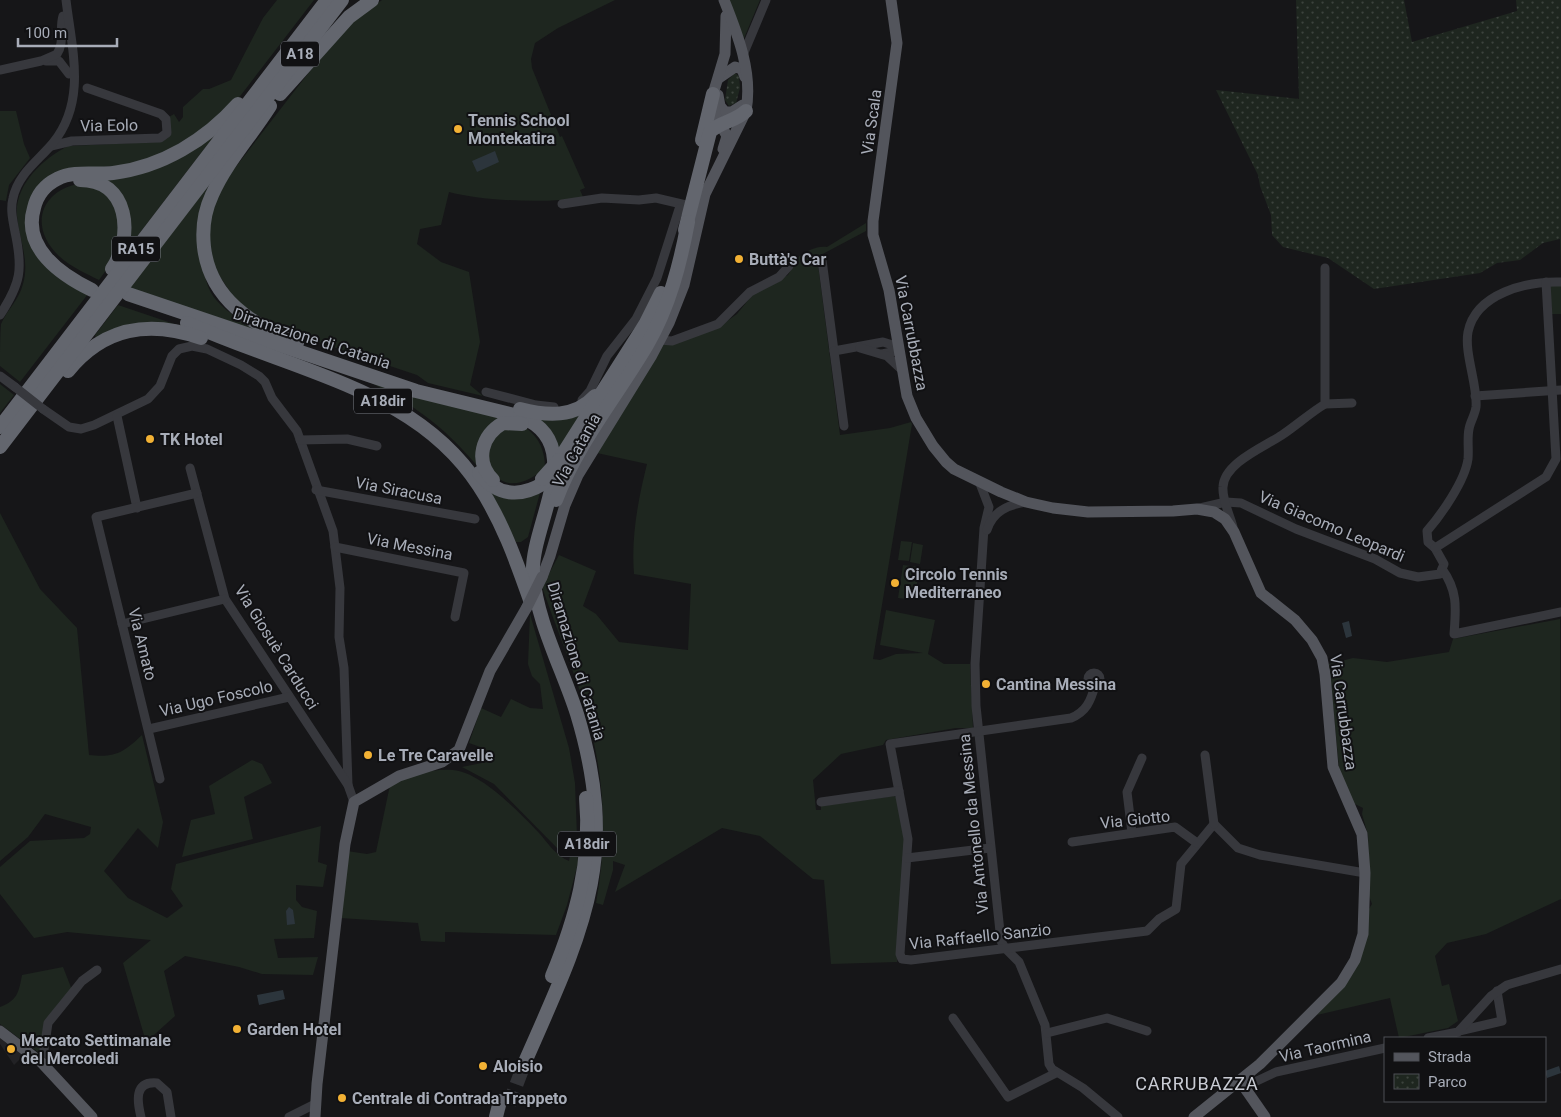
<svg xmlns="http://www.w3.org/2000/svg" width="1561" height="1117" font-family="Roboto,sans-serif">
<defs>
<pattern id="park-dots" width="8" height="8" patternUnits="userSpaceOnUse" patternTransform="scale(1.25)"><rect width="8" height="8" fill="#1e261f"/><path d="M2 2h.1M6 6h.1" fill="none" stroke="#3c433d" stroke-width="1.8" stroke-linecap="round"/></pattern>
</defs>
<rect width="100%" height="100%" fill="#161618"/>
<!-- built -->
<path fill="#222225" d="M0,1034l26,19 -12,12 -14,-21z"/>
<!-- grass -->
<g fill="#1e261f">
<path d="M277,0h37l-73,95 -20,22 -63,40 -33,8 -54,5 -30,15 -11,52 58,57 -68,88 -20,-16c0,-11 0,-31 1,-42 6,-14 18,-24 22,-40 7,-24 -4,-44 -6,-68 -3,-30 25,-57 51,-70l89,-4 11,-4 2,-6 -1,-15 5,-3 5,8 4,-5v-10l20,-18h6l22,-9 32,-62z"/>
<path d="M382,0h233l-57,28 -23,15 -4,16 1,9 28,69 2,-1 23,52 -5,2 3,7c-32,7 -102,4 -134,-5l-8,33 -21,4 -3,15 24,18 28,10 11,70 -10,43 13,11 -55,-13 -11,-8 -132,-44 -19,-9 -28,-18 -25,-38 -5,-39 6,-25 17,-29 113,-146z"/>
<path d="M728,0h32l-18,43z"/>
<path d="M0,111h16l8,33 6,14 -21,27 -3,16 -6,-1z"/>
<path d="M221,127l-89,116 -4,-2 -1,-26 -35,-38h24z"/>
<path d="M211,180l-5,12c-1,31 -12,84 11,109 12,13 29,23 44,32l-132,-45z"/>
<path d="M86,183l21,10 15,32 -10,37 -13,18c-14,-7 -28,-13 -40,-24 -33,-31 -16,-70 27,-73z"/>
<path d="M866,223v8l-49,26 23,178 50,-7 21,-6 1,2 -39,235 7,1 16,-6 27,-1 -43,-8 6,-35 49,10 -7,34 16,10h26l3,64h-17l-70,12 -3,5 -42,9 -28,26 3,30h5v-4l73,-10 4,2 7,41 -8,123 -66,2 -7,-84 -11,-1 -53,-43 -38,-8 -107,64 10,-27 -12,-4v9l-10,35 -7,-2c14,-76 7,-146 -19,-220 -11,-32 -24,-64 -35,-96l17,-32 37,16 -13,35 13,8 23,28 69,8 3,-66 -57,-10c-3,-37 4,-74 13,-110l-50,-11 67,-109 52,-15 21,-15 17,-21 34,-18 4,-7 -1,-6c11,-7 22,-17 36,-15z"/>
<path d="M1549,284h12v30h-9z"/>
<path d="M118,305l86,29 -31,-8 -77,13 -1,-4z"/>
<path d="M349,372l167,46 -18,5 -15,50c-41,-51 -76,-73 -134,-101z"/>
<path d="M0,384l14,11 -14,18z"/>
<path d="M586,407l-28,46 -20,-34z"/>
<path d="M526,428c14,10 19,24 19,40 -12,11 -34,23 -48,9 -5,-5 -8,-14 -12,-21l12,-26z"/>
<path d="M483,483l58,6 -13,48 -7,5h-5z"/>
<path d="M0,513l40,76 37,39 12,127c27,3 35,-3 53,-20l21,87 -5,26 -20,-20 -34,43 24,27 39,20 16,-12 -12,-17 5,-25 145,-38 -3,36 9,3 -4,22 -27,-2v15l6,7 15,4 -3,27 -40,1 4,19 40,-1 -5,18 -51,-1 -23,-7 -54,-11 -21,15 11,45 -29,26 -23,-79 28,-23 -84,-8 -33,6 -34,-44v-27l30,-26 54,-3 6,-4 1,-7 -46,-13 -17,23 -28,24z"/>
<path d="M901,541l11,1 -3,19 -11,-1z"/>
<path d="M913,543l10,2 -3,19 -10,-2z"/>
<path d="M903,565l16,2 -4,33 -17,-2z"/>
<path d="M530,614l39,134 6,35 3,80 -11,42 -11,30 -111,-3v10l-24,-1 -3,-18 -78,-5 7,-67 20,3 9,-2 14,-67c19,-9 42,-17 63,-15 28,2 67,43 86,63 9,10 17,23 30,28l1,-5 -11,-6 -65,-66 -32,-17 25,-5 -1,-13 -17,-6 12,-35 20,9 10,-18 19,9 13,1 -3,-25 -8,-8 -4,-12z"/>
<path d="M1560,619l1,280 -75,35 -39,9 -12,13 7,30 7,-2 9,37 -10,7 -49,10 -9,-40 -73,17c40,-41 46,-47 52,-106l3,-5 -3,-8 -1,-61 -6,-21 1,-6 -8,-4 -15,-26 -11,-114 24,-6 34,4 62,-10 4,-13z"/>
<path d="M252,760l10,4 10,19 -28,14 9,42 -71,18 9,-37 24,-6 -6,-28z"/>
<path d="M63,967l9,23c-25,21 -25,34 -30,65l-42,-31v-17c17,-6 19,-15 22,-32z"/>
</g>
<!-- park -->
<g fill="url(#park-dots)">
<path d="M1296,0h108l8,42 105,-31 -1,-11h45v276l-1,-37 -17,4 -23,17 -23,3 -17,10 -106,16 -46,-31 -45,-11 -11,-12 -1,-20 -11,-29 -2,-11 -42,-85 83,9z"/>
<path d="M735,73l4,3 1,12 -4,15 -7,3 -4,-6 3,-20z"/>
</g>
<!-- water -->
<g fill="#2c353c">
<path d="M495,151l4,11 -22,10 -5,-11z"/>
<path d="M1349,621l3,15 -6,2 -4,-15z"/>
<path d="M289,907l4,3 2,14 -8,1 -1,-14z"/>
<path d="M283,990l2,9 -26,6 -2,-10z"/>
<path d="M1559,1066l2,7 -14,5 -2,-7z"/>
</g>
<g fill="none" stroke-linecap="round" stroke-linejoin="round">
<!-- highway-tunnel -->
<path stroke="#333438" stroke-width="14" stroke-dasharray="14 7" stroke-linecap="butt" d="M509,1104l16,-42"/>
<!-- minor -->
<g stroke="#37383d" stroke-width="9">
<path d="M743,55l23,-55"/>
<path d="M46,61h13l10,13"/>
<path d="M0,70l41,-9 16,-7c8,-12 2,-26 6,-38"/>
<path d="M51,146l21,-5 88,-3 7,-5 -1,-14 -5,-5 -74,-26"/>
<path d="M562,204l40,-6 37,2 17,-2 30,7"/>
<path d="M822,260l12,91 49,-9 16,5 -7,5 -10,2"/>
<path d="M0,315c21,-32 23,-46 15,-83 -2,-11 -5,-22 -2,-34 5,-24 25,-37 40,-55 34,-42 19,-93 13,-143"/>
<path d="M660,340l12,1 46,-17 32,-32 29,-15 10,-11"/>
<path d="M860,348l27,8 15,14"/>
<path d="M834,351l10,75"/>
<path d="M0,376l15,11"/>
<path d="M486,392l50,13 18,2"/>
<path d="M1475,396l86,-6"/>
<path d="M582,400l8,-9 17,-35 29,-37 21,-41 22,-69h6"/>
<path d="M1325,404l27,-1"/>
<path d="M43,409l26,18 12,2 13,-4 54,-26 12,-13 12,-30 7,-7 13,-3 15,3 34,16 18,11 6,6 7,16 25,33 36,100 7,57 -1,49 5,31 4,117"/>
<path d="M117,416l20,92"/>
<path d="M300,440l47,-1 30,7"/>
<path d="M190,468l35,131 123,186 6,17"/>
<path d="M979,481l10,26 -5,21 -9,136 1,42 25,235 4,7 14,14 26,63 4,39 3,5 31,19 35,29"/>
<path d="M316,490l159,29"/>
<path d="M1200,508l26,-6 15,1 55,26 79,30 25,14 18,4 22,-3 4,-10 -9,-16 -7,-6 -1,-11c14,-16 38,-50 41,-72 1,-10 -1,-20 1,-30 1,-7 6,-14 7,-22 2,-21 -12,-54 -8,-75 8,-39 59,-51 93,-50"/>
<path d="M1233,527c-3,-12 -11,-27 -10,-40 1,-24 41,-40 59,-52 15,-10 28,-22 43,-31v-136"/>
<path d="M987,530c6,-19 21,-25 39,-28"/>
<path d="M335,547l129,26 -9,44"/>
<path d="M1435,548l111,-71 10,-18 -10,-177"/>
<path d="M1442,569c16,22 14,39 12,65l107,-22"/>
<path d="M122,624l103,-25"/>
<circle cx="1094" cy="679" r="6"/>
<path d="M1095,685c-4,16 -9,27 -24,33l-181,26 18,95 -8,115 2,5 9,1 236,-29 12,-12 17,-10 5,-45 33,-40 24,24 22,7 105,18"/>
<path d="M149,729l140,-32"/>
<path d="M1205,755l9,69"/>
<path d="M160,779l-64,-262 101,-24"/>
<path d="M821,802l78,-11"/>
<path d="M1132,833l-5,-41 15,-34"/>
<path d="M1072,842l103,-15 22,16"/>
<path d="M907,858l83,-10"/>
<path d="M953,1018l55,79 48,-24"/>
<path d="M1459,1031l43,-10 -5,-30"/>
<path d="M1047,1033l60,-15 40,13"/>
<path d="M1428,1038l30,-6 33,-36 16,-11 54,-16"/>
<path d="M42,1063l6,-40 34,-42 15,-11"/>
<path d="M1244,1087l32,-15 109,-24"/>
<path d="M141,1117c-4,-16 -7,-36 16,-34l10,9 4,25"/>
<path d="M289,1117l26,-13"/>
</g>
<!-- major -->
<g stroke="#53555c" stroke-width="11">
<path d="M891,0l6,43 -24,178v14l16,55 18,106 9,22 17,28 13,16 8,7 47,23 25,10 27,6 35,4 85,-1 24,-2 17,3 11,7 9,13 27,61 34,27 17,20 10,18 3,16 8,93 29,67 3,39 -2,61 -8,26 -14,23 -81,81 -66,53"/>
<path d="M719,78l16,-11 7,2 3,8"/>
<path d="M718,95l2,11 5,6h7l11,-7"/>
<path d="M723,149l4,-13 -12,-21 -2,-21 12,-40 1,-38"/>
<path d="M542,577l8,-21 15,-51 13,-30 74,-120 17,-32 15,-38 21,-91 41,-83c7,-38 -8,-76 -22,-111"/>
<path d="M0,1031l42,32 50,54"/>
<path d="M1240,1081l25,36"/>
<path d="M315,1117l2,-33 28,-240 9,-42 45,-26 43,-14 17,-12 31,-79 37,-64"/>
</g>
<!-- highway -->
<g stroke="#63666e" stroke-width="14">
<path d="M280,94l69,-77 23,-17"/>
<path d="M270,106c-19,30 -44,57 -58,89 -8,17 -10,34 -8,52 6,52 48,78 93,96"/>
<path d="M702,140l11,-46"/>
<path d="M80,180c49,0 54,56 32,89"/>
<path d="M685,230l25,-98c10,-11 25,-10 36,-21"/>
<path d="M92,290c-31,-15 -70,-42 -58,-82 3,-13 11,-23 23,-29 17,-9 38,-4 56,-6 49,-6 93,-33 125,-69"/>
<path d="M128,294l288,97 106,26c67,28 8,108 11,157 3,46 30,96 44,140 44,145 5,218 -52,348"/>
<path d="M187,323c35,15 70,28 106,41 72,27 142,54 186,122 23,35 37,74 51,114"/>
<path d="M68,371c36,-44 81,-51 133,-33"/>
<path d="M520,409c27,7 55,9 75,-13"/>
<path d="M0,427l327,-427"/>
<path d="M0,447l342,-447"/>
<path d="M559,460l87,-137 15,-30"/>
<path d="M479,473c18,23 41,25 65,10"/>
<path d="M493,480c-19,-19 -11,-45 10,-57l19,1"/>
<path d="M556,500c21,-56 61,-104 91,-155 22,-38 33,-80 41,-123"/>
<path d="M552,976c24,-58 40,-115 34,-178"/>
<path d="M496,1117l4,-16"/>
</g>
<!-- minor-bridge -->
<path stroke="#37383d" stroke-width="9" d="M15,387l28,22"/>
<!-- major-bridge -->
<path stroke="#53555c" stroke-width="11" d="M527,607l15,-30"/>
<!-- highway-bridge -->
<path stroke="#63666e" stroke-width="14" d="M542,479l17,-19"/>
</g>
<!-- markers -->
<g fill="#f2b134" stroke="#111113" stroke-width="2">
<circle cx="458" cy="129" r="5"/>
<circle cx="739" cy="259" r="5"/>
<circle cx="150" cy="439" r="5"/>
<circle cx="895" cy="583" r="5"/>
<circle cx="986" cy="684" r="5"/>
<circle cx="368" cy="755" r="5"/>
<circle cx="237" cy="1029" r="5"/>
<circle cx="11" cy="1049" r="5"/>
<circle cx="483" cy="1066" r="5"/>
<circle cx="342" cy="1098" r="5"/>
</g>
<g text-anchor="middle" stroke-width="4" stroke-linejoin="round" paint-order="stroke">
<!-- shield labels -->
<g fill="#111113" stroke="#7b7e86" stroke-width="1">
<rect x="281" y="41.5" width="38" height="25" rx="4"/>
<rect x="112" y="236.5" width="48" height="25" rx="4"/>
<rect x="354" y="388.5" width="58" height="25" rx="4"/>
<rect x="558" y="831.5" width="58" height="25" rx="4"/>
</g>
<g font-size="15" font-weight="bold" fill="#a8adb8">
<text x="300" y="59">A18</text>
<text x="136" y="254">RA15</text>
<text x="383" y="406">A18dir</text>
<text x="587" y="849">A18dir</text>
</g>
<!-- poi labels -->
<g font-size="16" font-weight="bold" fill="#a8adb8" stroke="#111113" text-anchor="start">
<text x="468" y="126">Tennis School<tspan x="468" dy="18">Montekatira</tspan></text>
<text x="749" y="265">Buttà's Car</text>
<text x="160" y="445">TK Hotel</text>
<text x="905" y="580">Circolo Tennis<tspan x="905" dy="18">Mediterraneo</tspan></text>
<text x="996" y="690">Cantina Messina</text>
<text x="378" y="761">Le Tre Caravelle</text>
<text x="247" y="1035">Garden Hotel</text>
<text x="21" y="1046">Mercato Settimanale<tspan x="21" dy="18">del Mercoledi</tspan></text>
<text x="493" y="1072">Aloisio</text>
<text x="352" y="1104">Centrale di Contrada Trappeto</text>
</g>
<!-- street labels -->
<g font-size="16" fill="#a8adb8" stroke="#111113">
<text transform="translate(871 122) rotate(-82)" y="6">Via Scala</text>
<text transform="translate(109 125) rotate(-1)" y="6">Via Eolo</text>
<text transform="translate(912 333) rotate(79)" y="6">Via Carrubbazza</text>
<text transform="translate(312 338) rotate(18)" y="6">Diramazione di Catania</text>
<text transform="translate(576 450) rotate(-61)" y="6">Via Catania</text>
<text transform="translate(399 490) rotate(11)" y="6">Via Siracusa</text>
<text transform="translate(1332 526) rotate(23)" y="6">Via Giacomo Leopardi</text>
<text transform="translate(410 546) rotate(11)" y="6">Via Messina</text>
<text transform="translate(143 644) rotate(76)" y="6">Via Amato</text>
<text transform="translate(277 647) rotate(58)" y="6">Via Giosuè Carducci</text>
<text transform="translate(577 661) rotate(73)" y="6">Diramazione di Catania</text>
<text transform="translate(216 698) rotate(-13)" y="6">Via Ugo Foscolo</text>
<text transform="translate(1344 712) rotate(82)" y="6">Via Carrubbazza</text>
<text transform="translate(1135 819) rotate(-6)" y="6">Via Giotto</text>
<text transform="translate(973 824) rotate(-96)" y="6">Via Antonello da Messina</text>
<text transform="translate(980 936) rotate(-6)" y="6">Via Raffaello Sanzio</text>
<text transform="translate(1325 1046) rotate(-13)" y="6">Via Taormina</text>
</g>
<!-- neighbourhood labels -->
<g font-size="18" letter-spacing="1" fill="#c9ccd4" stroke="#111113">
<text x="1197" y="1090">CARRUBAZZA</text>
</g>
</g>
<!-- legend -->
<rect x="1384" y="1037" width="162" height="65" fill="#111113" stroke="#4d4f55"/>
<rect x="1394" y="1053" width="25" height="8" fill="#53555c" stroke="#4d4f55"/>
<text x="1428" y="1062" font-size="15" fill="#a8adb8">Strada</text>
<rect x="1394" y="1074" width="25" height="15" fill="url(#park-dots)" stroke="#4d4f55"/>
<text x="1428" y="1087" font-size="15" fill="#a8adb8">Parco</text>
<!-- scale -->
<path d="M18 38v8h99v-8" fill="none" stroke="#a8adb8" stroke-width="2.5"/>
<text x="25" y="38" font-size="15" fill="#a8adb8" stroke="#111113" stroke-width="4" paint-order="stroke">100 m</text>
</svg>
